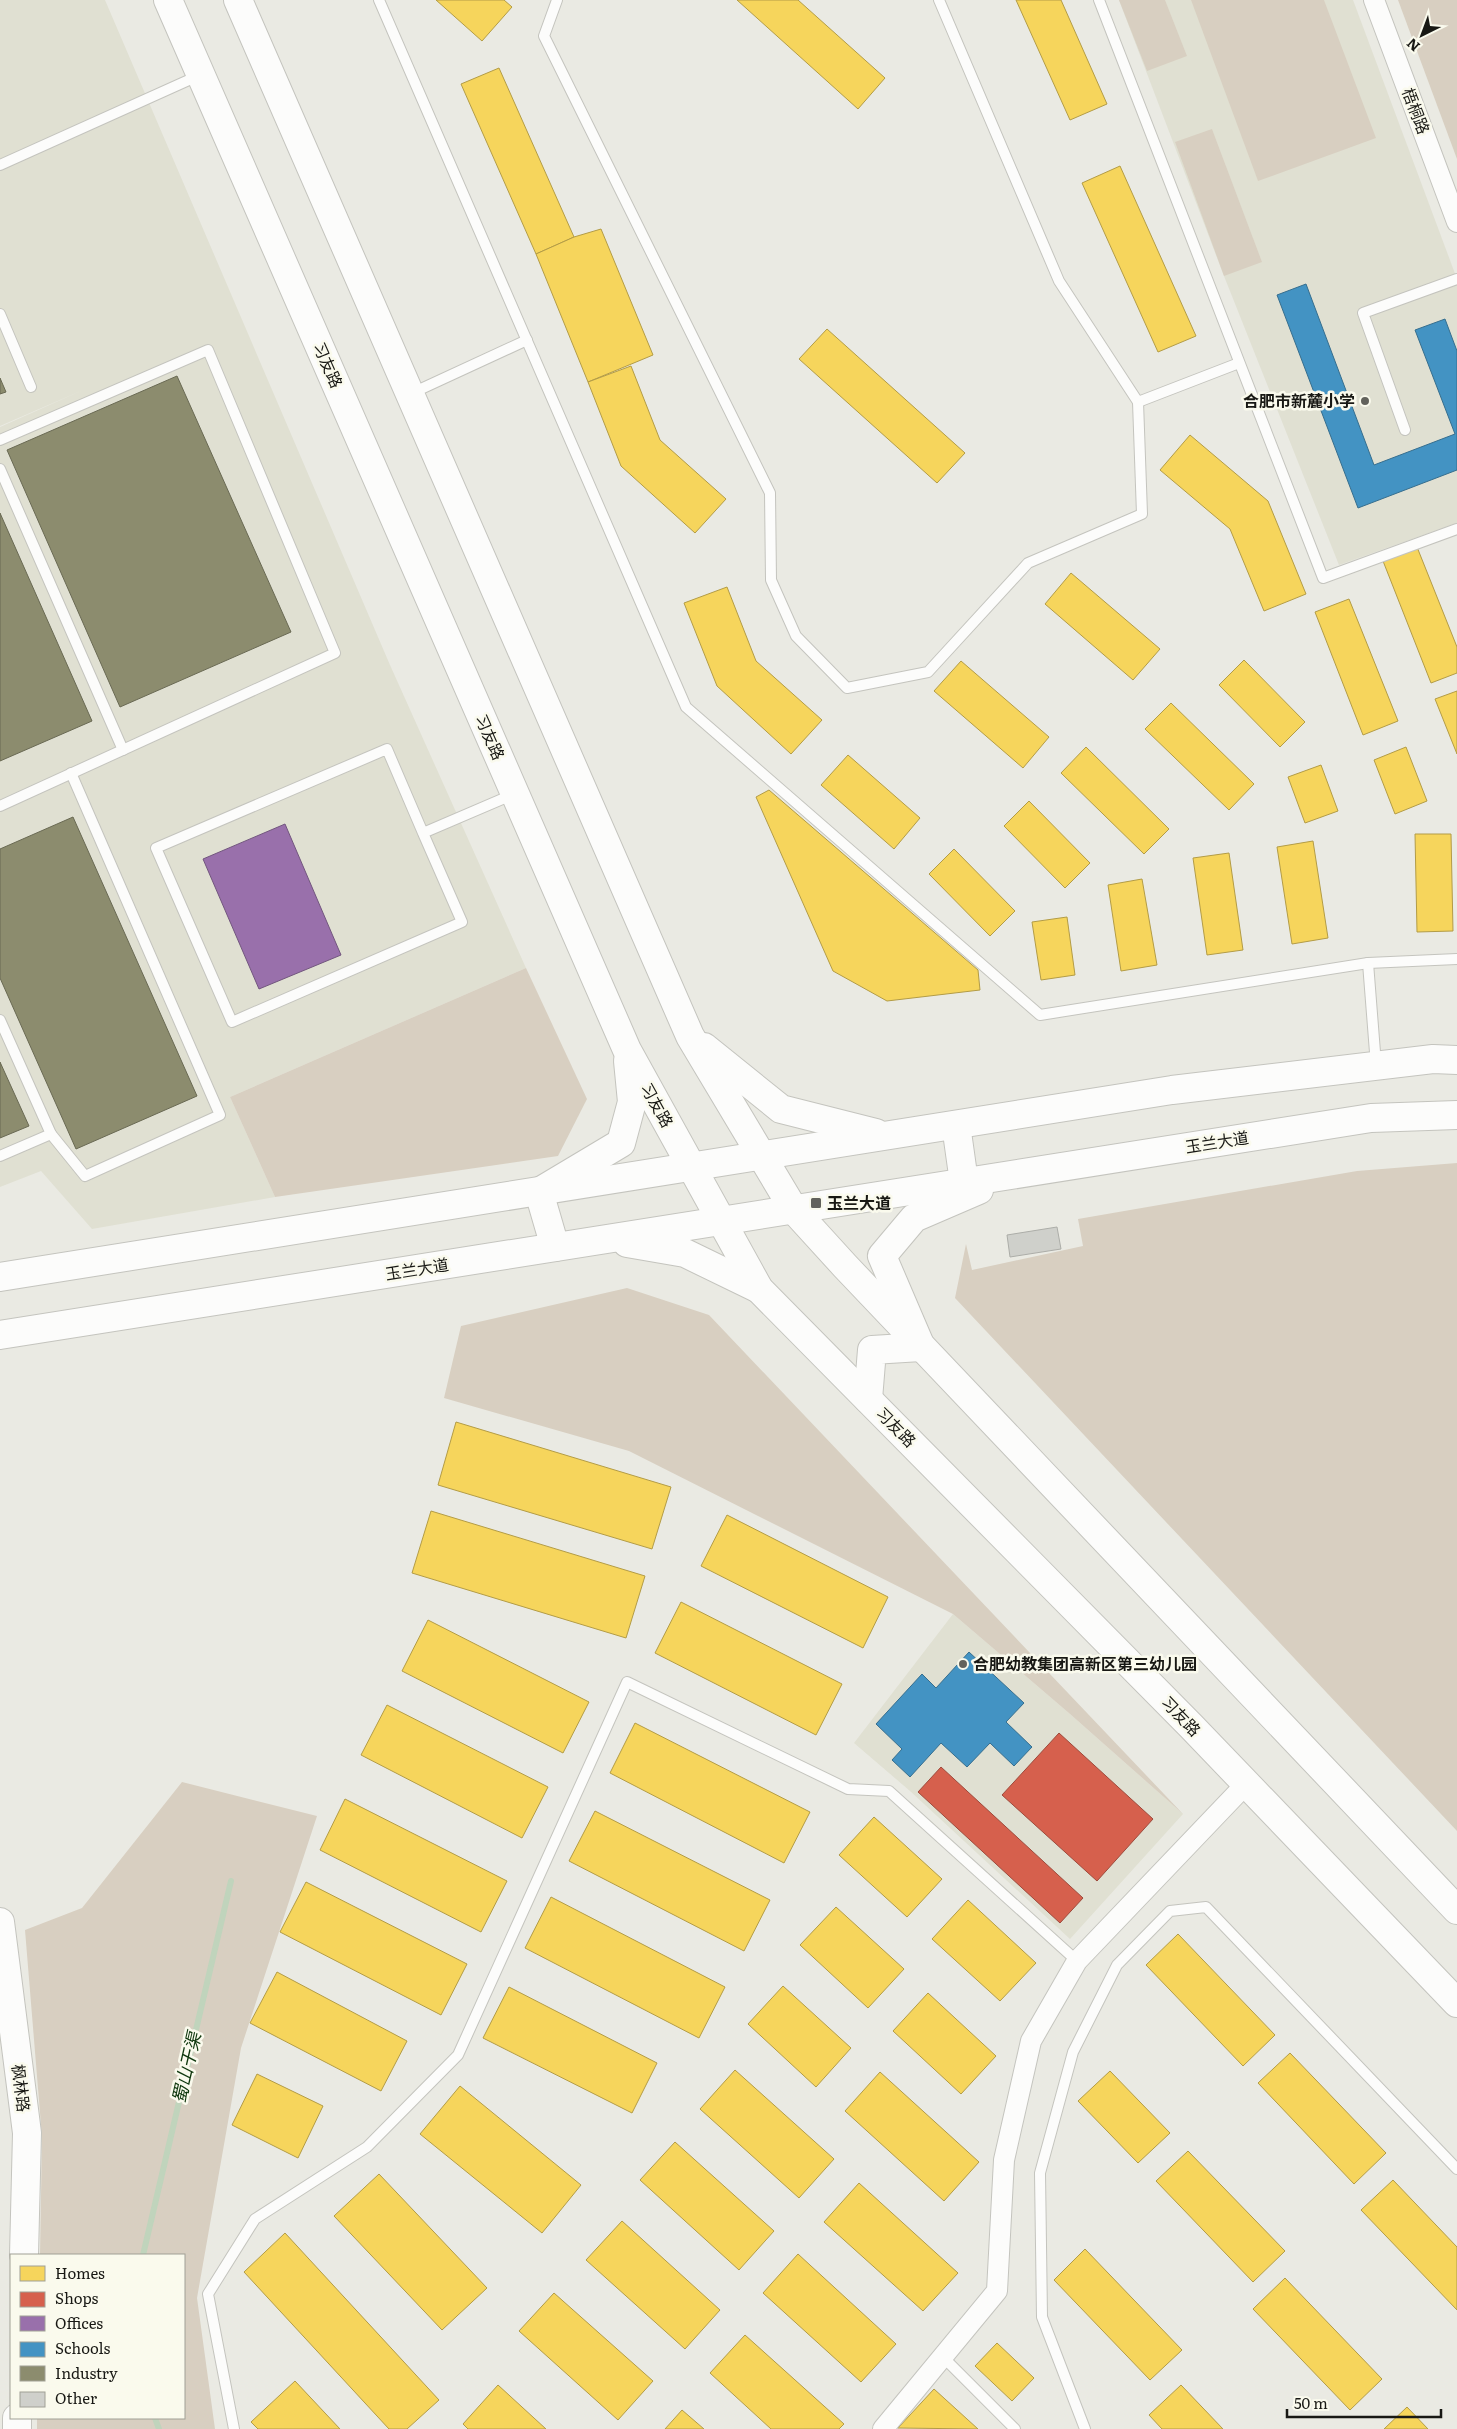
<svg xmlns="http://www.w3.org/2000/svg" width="1457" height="2429" font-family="Literata,'Noto Sans SC',serif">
<rect width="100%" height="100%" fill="#eaeae3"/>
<!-- built -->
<g fill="#e0e0d2">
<path d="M0,0h105l285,665 136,303 -296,129 45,100 -183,32 -51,-58 -41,16v-760l83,-37 -83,36z"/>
<path d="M1119,0h234l104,279v244l-118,42 -115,-289z"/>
<path d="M953,1614l117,100 113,100 -113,125 -160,-148 -56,-48z"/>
</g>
<!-- green -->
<g fill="#d8cfc1">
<path d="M1119,0h46l22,56 -40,15z"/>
<path d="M1191,0h133l52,138 -118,43z"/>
<path d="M1398,0h59v159z"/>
<path d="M1212,129l50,133 -38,14 -49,-134z"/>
<path d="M526,968l61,131 -29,57 -283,41 -45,-100z"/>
<path d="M1457,1163v668l-502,-533 11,-54 6,26 111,-24 -5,-27 279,-48z"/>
<path d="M627,1288l82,27 474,499 -113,-100 -117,-100 -324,-163 -185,-53 17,-72z"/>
<path d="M182,1782l135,34 -76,232 -44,250 18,131h-178v-11h147v-163h-144l2,-118 -17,-207 57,-22z"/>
</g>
<!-- homes -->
<g fill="#f6d55c" stroke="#b39c46">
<path d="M436,0h68l8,7 -30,34z"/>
<path d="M737,0h61l87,78 -27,31z"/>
<path d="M1016,0h45l46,104 -37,16z"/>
<path d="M499,68l75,169 -38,17 -75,-170z"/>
<path d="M1120,166l76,170 -38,16 -76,-169z"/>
<path d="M601,229l52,126 -65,27 -52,-128 38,-17z"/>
<path d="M827,329l138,124 -28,30 -138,-124z"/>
<path d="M631,366l29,74 66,59 -31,34 -74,-67 -33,-84z"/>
<path d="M1190,435l78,66 38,93 -42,17 -34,-82 -70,-59z"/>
<path d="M1417,547l40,100v26l-26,10 -48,-122z"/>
<path d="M1071,573l89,76 -27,31 -88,-76z"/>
<path d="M727,587l29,74 66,59 -31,34 -74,-68 -33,-83z"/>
<path d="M1349,599l49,122 -35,14 -48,-123z"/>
<path d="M1244,660l61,62 -25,25 -61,-62z"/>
<path d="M961,661l88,76 -26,31 -89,-77z"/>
<path d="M1457,691v63l-22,-55z"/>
<path d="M1171,703l83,81 -25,26 -84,-81z"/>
<path d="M1086,747l83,82 -25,25 -83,-81z"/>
<path d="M1406,747l21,54 -32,13 -21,-54z"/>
<path d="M848,755l72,63 -26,31 -73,-64z"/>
<path d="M1321,765l17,46 -33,12 -17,-46z"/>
<path d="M769,790l209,180 2,20 -93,11 -54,-30 -77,-174z"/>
<path d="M1029,801l61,62 -25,25 -61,-62z"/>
<path d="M1415,834h36l2,97 -36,1z"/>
<path d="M1313,841l15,97 -36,6 -15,-97z"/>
<path d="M954,849l61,62 -25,25 -61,-62z"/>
<path d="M1229,853l14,97 -36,5 -14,-97z"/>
<path d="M1142,879l15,86 -36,6 -13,-86z"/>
<path d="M1067,917l8,58 -34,5 -9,-58z"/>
<path d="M456,1422l215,65 -19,62 -214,-64z"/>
<path d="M431,1511l214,65 -19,62 -214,-65z"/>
<path d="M727,1515l161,82 -25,51 -162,-82z"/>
<path d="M681,1602l161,82 -26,51 -161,-82z"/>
<path d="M428,1620l161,82 -26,51 -161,-82z"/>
<path d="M387,1705l161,82 -26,51 -161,-83z"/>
<path d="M635,1723l175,89 -26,51 -174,-90z"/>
<path d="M345,1799l162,82 -26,51 -161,-82z"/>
<path d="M595,1811l175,89 -26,51 -175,-90z"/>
<path d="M874,1817l68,62 -35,38 -68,-62z"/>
<path d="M306,1882l161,82 -26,51 -161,-83z"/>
<path d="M551,1897l174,90 -26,51 -174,-90z"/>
<path d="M968,1900l68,63 -36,38 -68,-62z"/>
<path d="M836,1907l68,62 -36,39 -68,-63z"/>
<path d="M1178,1934l97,101 -32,31 -97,-101z"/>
<path d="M277,1972l130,69 -26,50 -131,-68z"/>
<path d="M783,1986l68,62 -35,39 -68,-63z"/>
<path d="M509,1987l148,76 -25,50 -149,-75z"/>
<path d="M928,1993l68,63 -35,38 -68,-63z"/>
<path d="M1290,2053l96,100 -32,31 -96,-101z"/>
<path d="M735,2070l99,89 -35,39 -99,-89z"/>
<path d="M1110,2071l60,62 -32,30 -60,-62z"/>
<path d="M880,2072l99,90 -35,39 -99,-90z"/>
<path d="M257,2074l66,32 -25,52 -66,-33z"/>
<path d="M460,2086l121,99 -39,48 -122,-99z"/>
<path d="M675,2142l99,89 -35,39 -99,-90z"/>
<path d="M1188,2151l97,100 -32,31 -97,-101z"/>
<path d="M379,2174l108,114 -45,42 -108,-114z"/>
<path d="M1393,2180l64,67v63l-96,-100z"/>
<path d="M859,2183l99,90 -35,38 -99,-89z"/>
<path d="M622,2221l98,89 -35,39 -99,-89z"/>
<path d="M285,2233l154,167 -32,29h-18l-145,-157z"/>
<path d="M1085,2249l97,101 -32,30 -96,-100z"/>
<path d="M798,2254l98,90 -35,38 -98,-89z"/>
<path d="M1285,2278l97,101 -32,31 -97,-101z"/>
<path d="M554,2293l99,88 -35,39 -99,-89z"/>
<path d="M745,2335l99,89 -5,5h-68l-61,-56z"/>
<path d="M997,2343l37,35 -22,23 -37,-35z"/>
<path d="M295,2381l45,48h-82l-7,-7z"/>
<path d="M498,2385l48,44h-78l-5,-5z"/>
<path d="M1181,2385l42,44h-61l-13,-14z"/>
<path d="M934,2389l44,40 -80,-1z"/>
<path d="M1407,2407l21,22h-44z"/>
<path d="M682,2410l22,19h-39z"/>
</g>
<!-- shops -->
<g fill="#d6604d" stroke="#9d4a3c">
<path d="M1059,1733l94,86 -56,62 -95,-86z"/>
<path d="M941,1767l142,131 -23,25 -142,-131z"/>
</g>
<!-- offices -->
<path fill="#9970ab" stroke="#72567e" d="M285,824l56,131 -82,34 -56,-130z"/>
<!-- schools -->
<g fill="#4393c3" stroke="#366e8e">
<path d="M1306,284l68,181 81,-31 -40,-104 30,-11 12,32v119l-99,38 -81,-213z"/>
<path d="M969,1652l55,51 -18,19 26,25 -18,19 -24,-23 -23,24 -26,-24 -31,34 -18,-17 10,-11 -26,-25 46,-50 14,14z"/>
</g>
<!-- industry -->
<g fill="#8c8c6e" stroke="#696953">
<path d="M177,376l114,256 -171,75 -113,-257z"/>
<path d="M0,378l6,14 -6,2z"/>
<path d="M0,513l92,208 -92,40z"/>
<path d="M73,817l124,279 -121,53 -76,-171v-129z"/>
<path d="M0,1062l29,64 -29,12z"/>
</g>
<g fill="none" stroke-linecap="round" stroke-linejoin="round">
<!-- stream -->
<g stroke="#c0d4bc" stroke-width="6">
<path d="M143,2255l88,-374"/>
<path d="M155,2418l4,11"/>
</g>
</g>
<!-- building -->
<path fill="#cfd0cb" stroke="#acada8" d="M1057,1227l4,22 -51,8 -3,-22z"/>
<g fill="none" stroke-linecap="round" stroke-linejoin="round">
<defs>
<g id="service">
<path d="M379,0l307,707 354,308 328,-52 89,-4"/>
<path d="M557,0l-13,36 226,457 1,87 25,56 51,52 81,-16 100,-109 114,-49 -4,-112"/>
<path d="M939,0l120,281 79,121 101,-39"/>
<path d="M1099,0l224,578 134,-49"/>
<path d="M0,165l200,-90"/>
<path d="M0,314l31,73"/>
<path d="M410,394l117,-54"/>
<path d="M1405,430l-42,-117 94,-34"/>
<path d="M0,440l208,-90 127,303 -335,153"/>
<path d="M0,469l123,281"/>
<path d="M423,833l39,89 -230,100 -76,-174 231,-99 36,84 91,-39"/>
<path d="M1368,963l8,102"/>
<path d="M0,1020l51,114 -51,22"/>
<path d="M51,1134l34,42 135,-61 -149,-342"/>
<path d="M943,2357l72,72"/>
<path d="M234,2429l-26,-135 47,-75 112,-72 91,-92 169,-373 221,107 41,2 188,170"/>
<path d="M1085,2429l-43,-112 -2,-144 33,-121 44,-87 53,-54 36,-4 251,262"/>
</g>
<g id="minor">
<path d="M1374,0l83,222"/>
<path d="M883,2429l114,-138 7,-131 27,-119 46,-80 169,-177"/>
</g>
<g id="secondary">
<path d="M0,1922l27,211 -3,122"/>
<path d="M17,2429v-11"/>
</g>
<g id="primary">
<path d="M168,0l459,1050 132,239 432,437 266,277"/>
<path d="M238,0l452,1036 104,174 51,56 612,644"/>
<path d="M704,1047l77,62 95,24"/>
<path d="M956,1125l8,57"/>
<path d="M627,1243l58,10 74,36"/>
<path d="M555,1247l-16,-55 82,-49 11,-41 -4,-41"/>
<path d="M0,1277l1172,-187 261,-31 24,1"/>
<path d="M0,1335l1371,-217 86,-3"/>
<path d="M868,1399l4,-49 49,-3 -39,-91 32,-38 65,-28"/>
</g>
</defs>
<!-- service casing -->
<use href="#service" stroke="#c4c4be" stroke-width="12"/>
<!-- minor casing -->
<use href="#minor" stroke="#c4c4be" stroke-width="22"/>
<!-- secondary casing -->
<use href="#secondary" stroke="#c4c4be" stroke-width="30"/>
<!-- primary casing -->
<use href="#primary" stroke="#c4c4be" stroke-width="30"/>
<!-- service -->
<use href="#service" stroke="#fcfcfb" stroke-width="10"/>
<!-- minor -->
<use href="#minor" stroke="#fcfcfb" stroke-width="20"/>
<!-- secondary -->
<use href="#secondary" stroke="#fcfcfb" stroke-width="28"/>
<!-- primary -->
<use href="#primary" stroke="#fcfcfb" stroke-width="28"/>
</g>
<!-- markers -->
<g fill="#62625c" stroke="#fafaed" stroke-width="2">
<circle cx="1365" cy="401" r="5"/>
<rect x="810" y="1197" width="12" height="12" rx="2.5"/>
<circle cx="963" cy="1664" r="5"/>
</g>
<g text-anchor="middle" stroke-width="5" stroke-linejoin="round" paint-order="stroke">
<!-- street labels -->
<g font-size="16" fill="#181814" stroke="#fafaed">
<text transform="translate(1416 111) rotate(69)" y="6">梧桐路</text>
<text transform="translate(328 365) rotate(66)" y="6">习友路</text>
<text transform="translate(490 737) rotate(66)" y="6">习友路</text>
<text transform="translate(657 1105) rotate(61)" y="6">习友路</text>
<text transform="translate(1217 1142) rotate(-9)" y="6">玉兰大道</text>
<text transform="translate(417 1269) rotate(-9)" y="6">玉兰大道</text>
<text transform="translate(896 1427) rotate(45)" y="6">习友路</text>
<text transform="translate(1181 1716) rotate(46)" y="6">习友路</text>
<text transform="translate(21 2088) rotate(83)" y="6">枫林路</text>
</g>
<!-- poi labels -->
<g font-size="16" font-weight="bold" fill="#181814" stroke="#fafaed" text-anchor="start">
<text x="1355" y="407" text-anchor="end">合肥市新麓小学</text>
<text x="827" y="1209">玉兰大道</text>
<text x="973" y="1670">合肥幼教集团高新区第三幼儿园</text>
</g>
<!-- water labels -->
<g font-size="18" font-style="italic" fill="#0e370d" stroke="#fafaed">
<text transform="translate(187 2068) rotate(-77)" y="6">蜀山干渠</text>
</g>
</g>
<!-- legend -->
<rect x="10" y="2254" width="175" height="165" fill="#fafaed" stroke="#a0a096"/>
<rect x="20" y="2266" width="25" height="15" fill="#f6d55c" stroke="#a0a096"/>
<text x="55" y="2279" font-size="15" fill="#181814">Homes</text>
<rect x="20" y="2292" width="25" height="15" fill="#d6604d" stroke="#a0a096"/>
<text x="55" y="2304" font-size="15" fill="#181814">Shops</text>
<rect x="20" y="2316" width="25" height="15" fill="#9970ab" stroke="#a0a096"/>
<text x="55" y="2329" font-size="15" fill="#181814">Offices</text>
<rect x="20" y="2342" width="25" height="15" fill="#4393c3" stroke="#a0a096"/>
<text x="55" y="2354" font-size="15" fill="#181814">Schools</text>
<rect x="20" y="2366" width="25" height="15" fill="#8c8c6e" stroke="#a0a096"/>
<text x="55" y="2379" font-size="15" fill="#181814">Industry</text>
<rect x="20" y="2392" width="25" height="15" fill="#cfd0cb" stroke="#a0a096"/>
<text x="55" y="2404" font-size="15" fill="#181814">Other</text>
<!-- north arrow -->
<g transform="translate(1422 35) rotate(222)" stroke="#fafaed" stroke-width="4" paint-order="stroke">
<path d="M0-4L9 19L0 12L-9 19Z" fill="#181814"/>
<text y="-8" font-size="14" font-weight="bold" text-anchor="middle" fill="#181814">N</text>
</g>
<!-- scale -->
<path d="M1287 2409v8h154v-8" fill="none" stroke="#181814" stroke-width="2.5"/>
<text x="1294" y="2409" font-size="15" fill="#181814" stroke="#fafaed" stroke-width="4" paint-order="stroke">50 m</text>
</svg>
